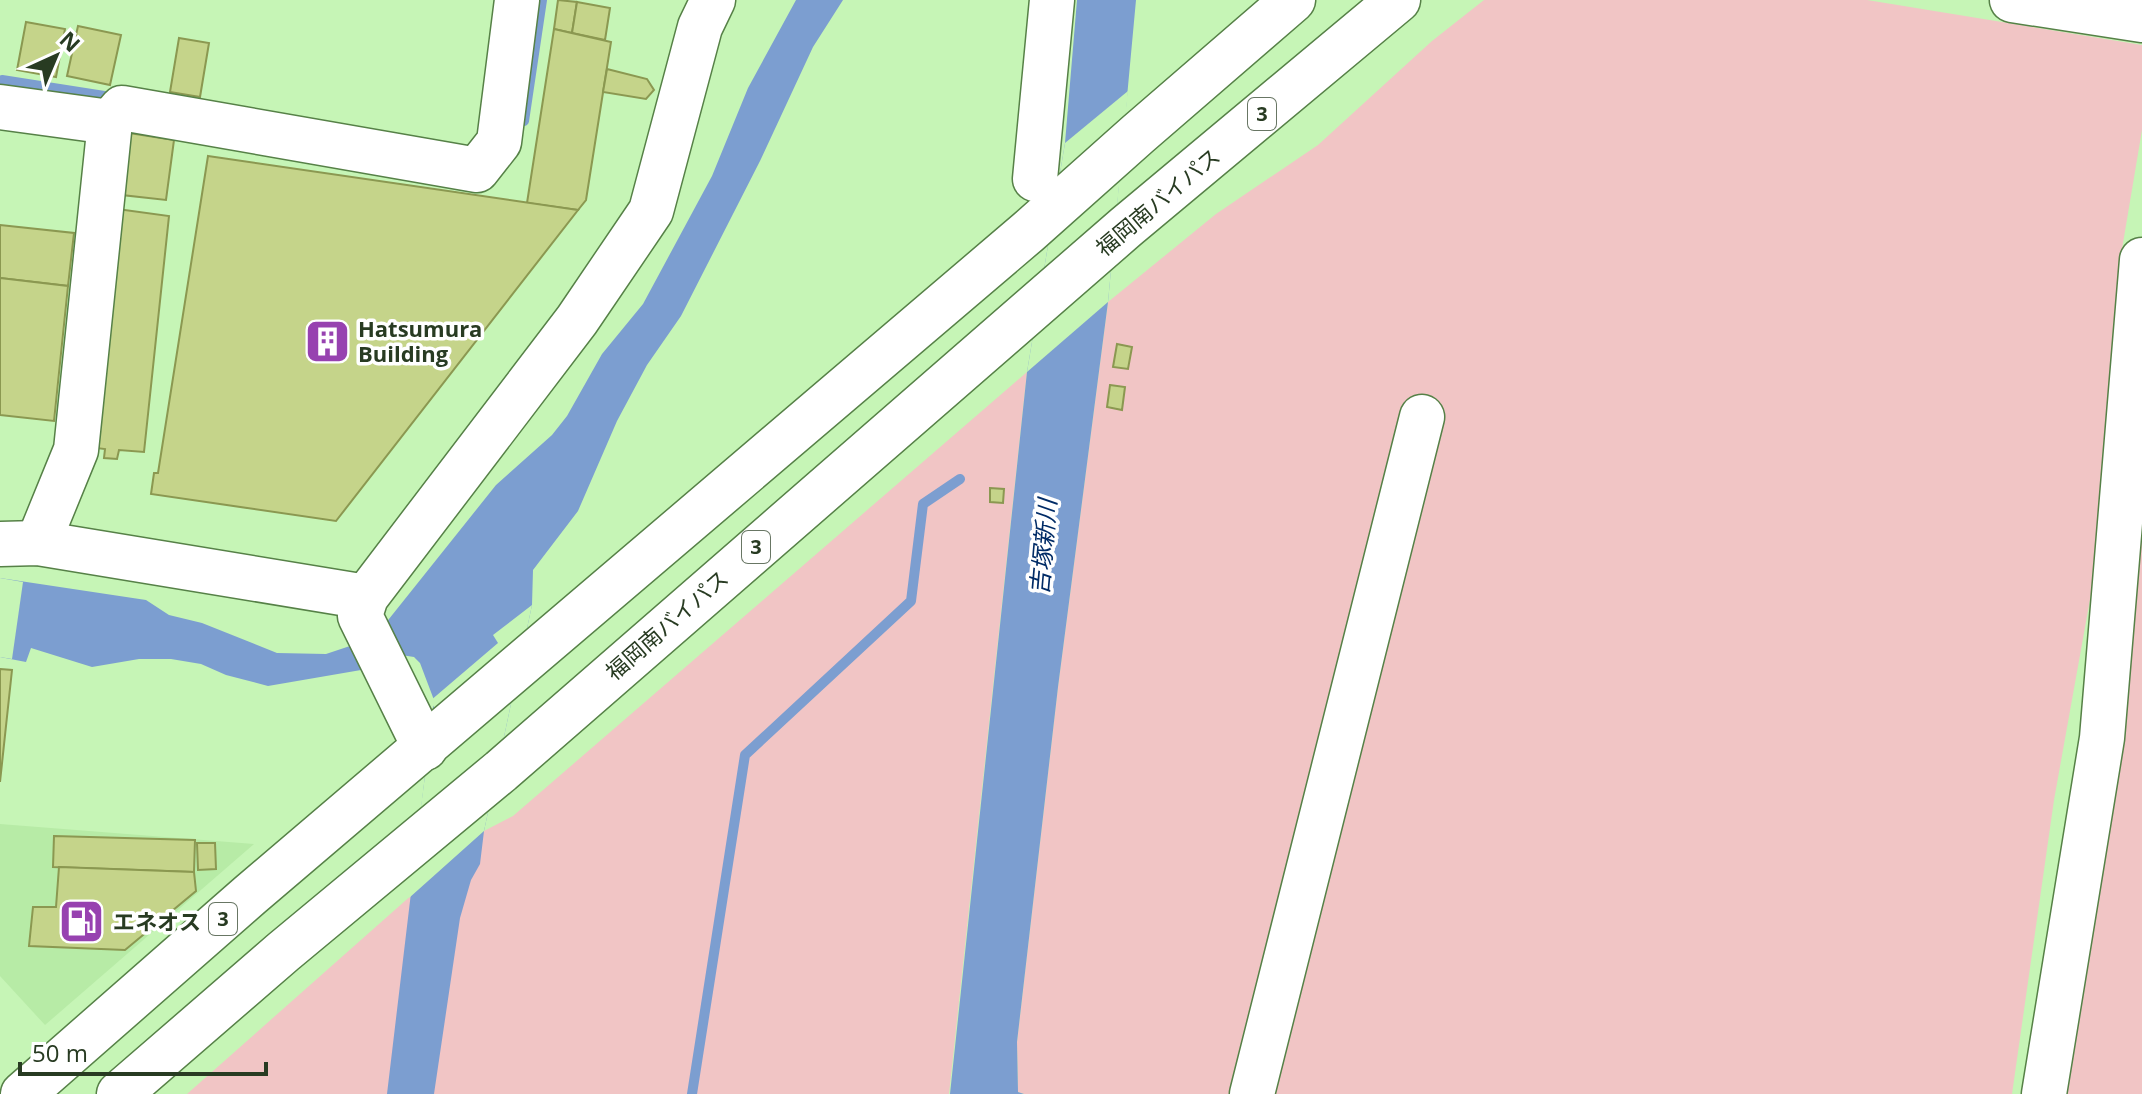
<svg xmlns="http://www.w3.org/2000/svg" width="2142" height="1094" font-family="'Open Sans','Noto Sans JP',sans-serif">
<rect width="100%" height="100%" fill="#c6f5b6"/>
<!-- built -->
<path fill="#b7eba6" d="M0,824l254,20 -209,181 -45,-49z"/>
<!-- green -->
<g fill="#f1c5c5">
<path d="M1484,0h383l275,45v85l-20,119 -19,278 -49,273 -42,294h-988l-6,-2 -1,-50 41,-355 50,-385 108,-88 102,-69 114,-104z"/>
<path d="M1027,372l-78,722h-762l297,-263 29,-15z"/>
<path d="M2142,500v594h-84z"/>
</g>
<!-- water -->
<g fill="#7c9ed0">
<path d="M796,0h47l-30,47 -53,114 -79,155 -34,49 -30,56 -39,90 -45,59 -1,35 -48,226 -4,33 -9,16 -11,38 -26,176h-47l47,-394 -14,-37 -6,-6 -19,-3 -34,16 -93,16 -42,-11 -25,-11 -30,-5h-32l-47,8 -61,-19 -5,14 -26,-5v-79l146,22 23,15 33,8 75,30 49,1 24,-8 31,-17 115,-144 56,-50 15,-19 35,-62 41,-50 69,-128 36,-88z"/>
<path d="M1077,0h59l-28,302 -50,385 -41,355 1,50 6,2h-74l77,-722 38,-229z"/>
</g>
<!-- pier -->
<g fill="#c6f5b6">
<path d="M1128,91l-20,211 -81,70 38,-229z"/>
<path d="M0,578l23,4 -11,77 -12,-2z"/>
<path d="M532,605l-48,226 -75,67 25,-191 -4,-6 68,-58 -5,-8z"/>
</g>
<g fill="none" stroke-linecap="round" stroke-linejoin="round">
<!-- stream -->
<g stroke="#7c9ed0" stroke-width="10">
<path d="M2,80l115,18"/>
<path d="M524,121l18,-121"/>
<path d="M692,1094l53,-339 166,-154 12,-97 37,-25"/>
</g>
</g>
<!-- building -->
<g fill="#c5d48a" stroke="#8b9851" stroke-width="2">
<path d="M558,0l19,2 -5,31 -18,-4z"/>
<path d="M577,2l33,6 -5,32 -33,-7z"/>
<path d="M26,22l39,7 -9,48 -39,-7z"/>
<path d="M78,26l43,9 -11,50 -43,-9z"/>
<path d="M554,29l57,13 -25,158 -8,10 -51,-7z"/>
<path d="M179,38l30,5 -9,54 -30,-5z"/>
<path d="M607,69l40,10 7,11 -8,9 -43,-7z"/>
<path d="M129,133l45,7 -8,60 -44,-5z"/>
<path d="M208,156l370,54 -242,311 -185,-27 3,-21h4z"/>
<path d="M110,208l59,8 -25,236 -25,-2 -2,9 -13,-1 1,-9 -25,-3z"/>
<path d="M0,225l74,8 -6,53 -68,-8z"/>
<path d="M0,278l68,8 -14,135 -54,-6z"/>
<path d="M1117,344l15,3 -4,22 -15,-2z"/>
<path d="M1110,385l15,2 -3,23 -15,-3z"/>
<path d="M990,488l14,1 -1,14 -13,-1z"/>
<path d="M0,669l12,1 -12,112z"/>
<path d="M54,836l141,4 -1,32 -141,-5z"/>
<path d="M197,843h18l1,26 -18,1z"/>
<path d="M59,867l135,5 2,19 -71,59 -96,-4 4,-39h23z"/>
</g>
<g fill="none" stroke-linecap="round" stroke-linejoin="round">
<defs>
<g id="minor">
<path d="M2012,0l130,20"/>
<path d="M0,107l110,15"/>
<path d="M1035,179l17,-179"/>
<path d="M38,543l38,-93 34,-328 12,-14 355,62 22,-28 18,-142"/>
<path d="M0,544l38,-1 328,54"/>
<path d="M425,748l-65,-132 6,-19 211,-277 74,-109 49,-184 13,-27"/>
<path d="M1252,1094l170,-677"/>
<path d="M2044,1094l58,-356 40,-478"/>
</g>
<g id="highway">
<path d="M23,1094l227,-199 778,-663 110,-98 155,-134"/>
<path d="M119,1094l164,-142 218,-181 625,-544 272,-227"/>
</g>
</defs>
<!-- minor casing -->
<use href="#minor" stroke="#568147" stroke-width="47"/>
<!-- highway casing -->
<use href="#highway" stroke="#568147" stroke-width="47"/>
<!-- minor -->
<use href="#minor" stroke="#fff" stroke-width="44"/>
<!-- highway -->
<use href="#highway" stroke="#fff" stroke-width="44"/>
</g>
<!-- icons -->
<defs>
<symbol id="building-square" viewBox="-11 -11 22 22"><rect x="-9" y="-9" width="18" height="18" rx="4" fill="#9742b0" stroke="#fff"/><path d="M-4-6H4V6H1V3H-1V6H-4ZM-2.5-4.3h1.7v1.8h-1.7ZM.8-4.3h1.7v1.8H.8ZM-2.5-1h1.7V.8h-1.7ZM.8-1h1.7V.8H.8Z" fill="#fff"/></symbol>
<symbol id="fuel-square" viewBox="-11 -11 22 22"><rect x="-9" y="-9" width="18" height="18" rx="4" fill="#9742b0" stroke="#fff"/><path d="M-5.5-6h7V0h2V4h1.3V-2.5L3-4.5l.8-.8L6-3V5H2.5V1h-1V6h-7ZM-4.2-4.7v3.2H.2V-4.7Z" fill="#fff"/></symbol>
</defs>
<g fill-rule="evenodd">
<use href="#building-square" x="302" y="316" width="51" height="51"/>
<use href="#fuel-square" x="56" y="896" width="51" height="51"/>
</g>
<g text-anchor="middle" stroke-width="7" stroke-linejoin="round" paint-order="stroke">
<!-- shield labels -->
<g fill="#fff" stroke="#687664" stroke-width="2">
<rect x="1248" y="98" width="28" height="32" rx="6"/>
<rect x="742" y="531" width="28" height="32" rx="6"/>
<rect x="209" y="903" width="28" height="32" rx="6"/>
</g>
<g font-size="20" font-weight="bold" fill="#283b22">
<text x="1262" y="121">3</text>
<text x="756" y="554">3</text>
<text x="223" y="926">3</text>
</g>
<!-- street labels -->
<g font-size="22" fill="#283b22" stroke="#fff">
<text transform="translate(1158 202) rotate(-40)" y="8">福岡南バイパス</text>
<text transform="translate(667 625) rotate(-41)" y="8">福岡南バイパス</text>
</g>
<!-- poi labels -->
<g font-size="22" font-weight="bold" fill="#283b22" stroke="#fff" text-anchor="start">
<text x="358" y="337">Hatsumura<tspan x="358" dy="25">Building</tspan></text>
<text x="113" y="930">エネオス</text>
</g>
<!-- water labels -->
<g font-size="24" font-style="italic" fill="#002b66" stroke="#fff">
<text transform="translate(1044 547) rotate(-85)" y="8">吉塚新川</text>
</g>
</g>
<!-- north arrow -->
<g transform="translate(56 56) rotate(44)" stroke="#ffffff" stroke-width="6" paint-order="stroke">
<path d="M0-6L14 30L0 20L-14 30Z" fill="#283b22"/>
<text y="-12" font-size="22" font-weight="bold" text-anchor="middle" fill="#283b22">N</text>
</g>
<!-- scale -->
<path d="M20 1062v12h246v-12" fill="none" stroke="#283b22" stroke-width="4"/>
<text x="32" y="1062" font-size="24" fill="#283b22" stroke="#ffffff" stroke-width="6" paint-order="stroke">50 m</text>
</svg>
